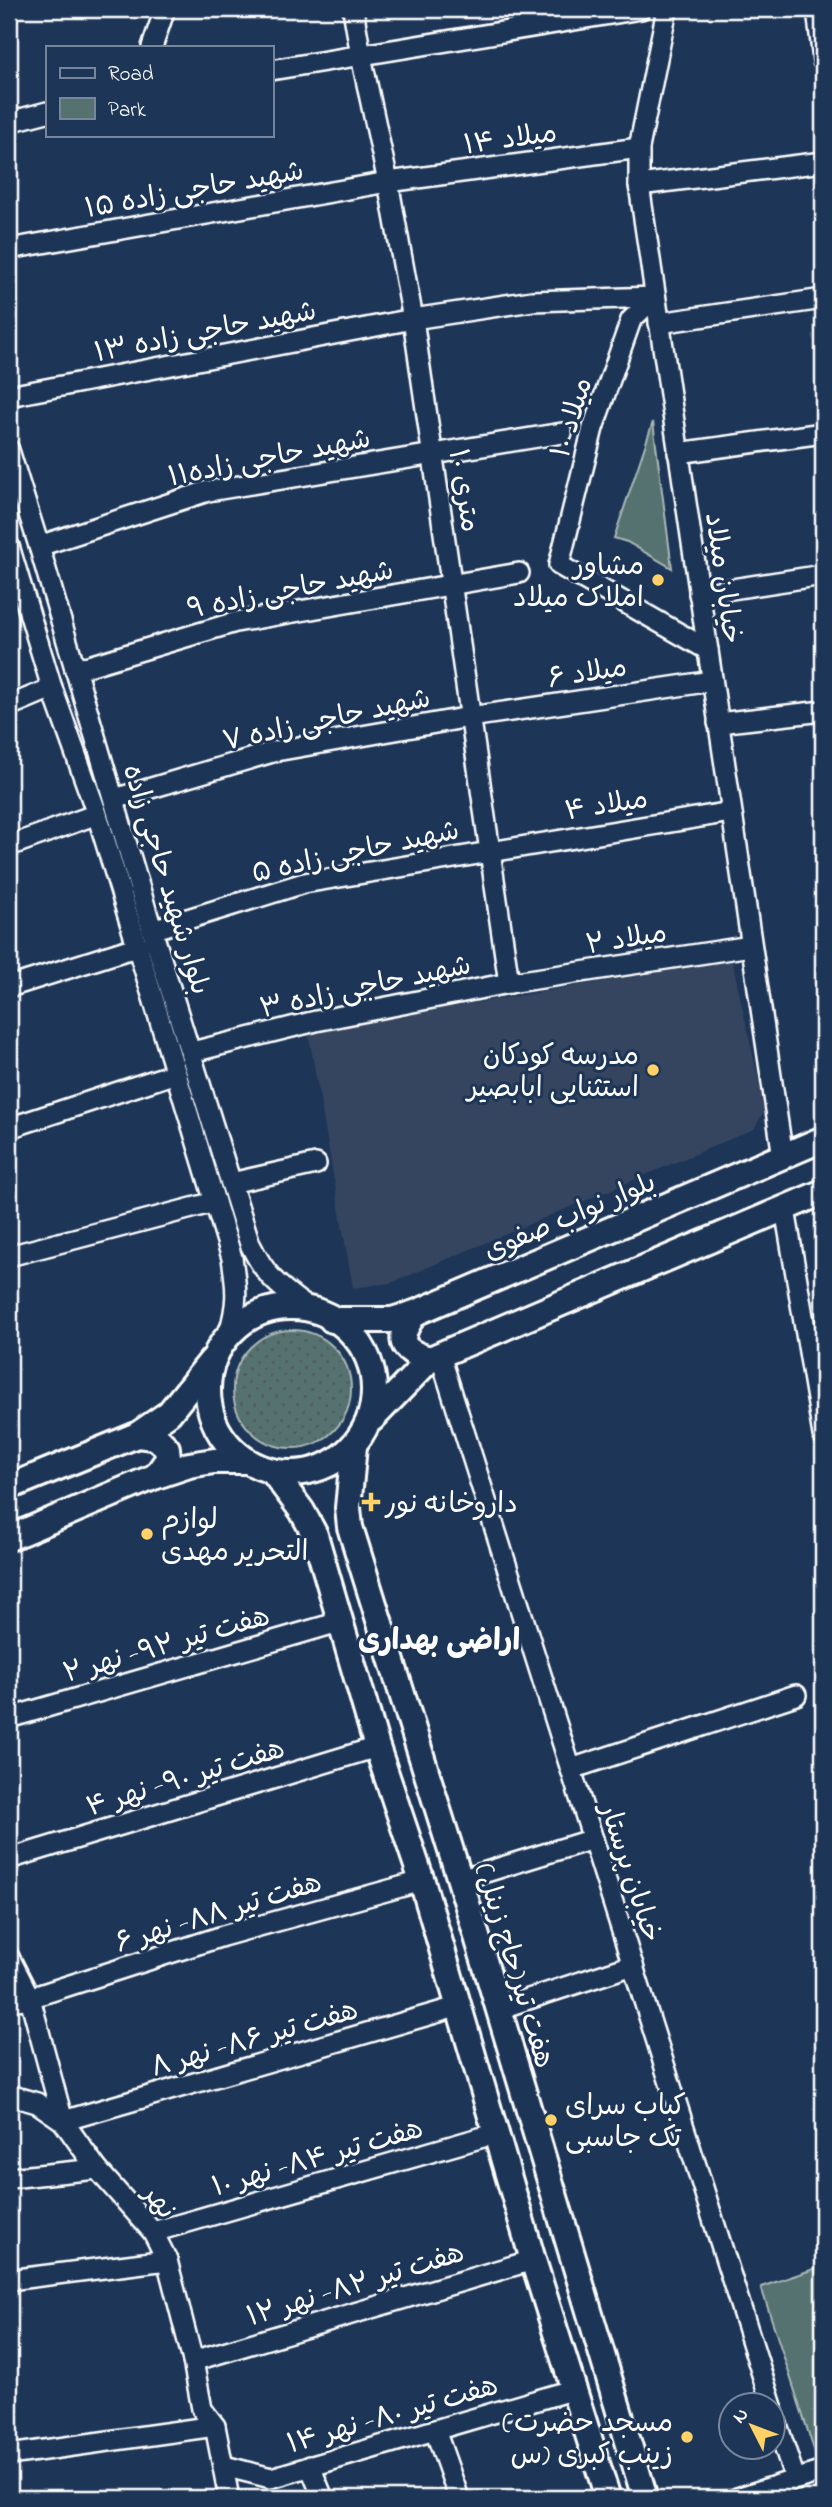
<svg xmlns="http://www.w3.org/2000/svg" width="832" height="2507" font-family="'Indie Flower','Playpen Sans Arabic',sans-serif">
<defs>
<pattern id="grass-dots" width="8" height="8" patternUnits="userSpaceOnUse" patternTransform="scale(1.75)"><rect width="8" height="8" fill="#56726f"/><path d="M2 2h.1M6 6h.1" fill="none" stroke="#505b5a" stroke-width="1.8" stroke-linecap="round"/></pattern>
</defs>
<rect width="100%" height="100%" fill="#1d3557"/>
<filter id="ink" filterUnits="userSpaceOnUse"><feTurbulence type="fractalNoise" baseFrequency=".0143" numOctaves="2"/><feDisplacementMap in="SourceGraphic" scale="14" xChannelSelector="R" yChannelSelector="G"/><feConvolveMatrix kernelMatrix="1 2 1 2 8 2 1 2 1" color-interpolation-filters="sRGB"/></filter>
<g filter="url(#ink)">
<!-- built -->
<path fill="#34455f" d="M732,960l33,150 -11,19 -363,154 -38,5 -45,-257z"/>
<!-- grass -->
<circle fill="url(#grass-dots)" stroke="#aab8b7" stroke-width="2" cx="292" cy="1389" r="59"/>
<!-- green -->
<g fill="#56726f" stroke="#aab8b7" stroke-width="2">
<path d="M653,422l19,146 -45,-26 -13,-4z"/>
<path d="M823,2266v187l-7,3 -55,-169z"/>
</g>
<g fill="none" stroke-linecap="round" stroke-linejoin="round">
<defs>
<g id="minor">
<path d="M353,9l8,47 27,126 25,137 96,664"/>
<path d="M667,9l-28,139v37l144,972"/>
<path d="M817,9l6,52"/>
<path d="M152,47l13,-38"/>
<path d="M271,70l370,-61"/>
<path d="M9,122l38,-10"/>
<path d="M639,185l184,-23"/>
<path d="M9,249l379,-67 251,-34"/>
<path d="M655,297l-24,23 -38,108 -34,137 149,85"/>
<path d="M659,323l164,-24"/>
<path d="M9,396l404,-77 119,-18 123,-4"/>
<path d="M9,450l30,96 113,384 98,314c15,31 27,41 54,61"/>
<path d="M678,453l145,-20"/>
<path d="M9,546l43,142 45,126 135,444c5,32 6,45 -3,75"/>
<path d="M39,546l169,-55 354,-58"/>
<path d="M699,594l124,-19"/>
<path d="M75,670l161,-48 283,-49"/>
<path d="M9,706l43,-18"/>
<path d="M718,723l105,-12"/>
<path d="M114,799l162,-48 194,-34 242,-36"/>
<path d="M9,846l88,-32"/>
<path d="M152,930l152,-47 427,-71"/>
<path d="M9,987l130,-41"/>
<path d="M192,1052l124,-31 193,-38 242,-37"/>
<path d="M9,1128l167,-55"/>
<path d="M231,1183l85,-19"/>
<path d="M785,1209l38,226"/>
<path d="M9,1256l206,-54"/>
<path d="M440,1355l332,1051"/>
<path d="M9,1718l330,-96"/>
<path d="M571,1769l225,-74"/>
<path d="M9,1859l368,-112"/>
<path d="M460,1880l133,-41"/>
<path d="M9,1957l21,41 33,123 34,48 56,63 14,28 26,101 9,48 13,17 14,72"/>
<path d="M9,2001l21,-3 193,-62 199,-55"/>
<path d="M498,2009l135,-44"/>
<path d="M9,2095l28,8 26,18 397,-115"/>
<path d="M9,2178l88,-9"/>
<path d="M153,2232l344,-99"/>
<path d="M9,2280l158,-20"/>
<path d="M193,2361l340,-101"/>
<path d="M772,2409l23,70"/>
<path d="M435,2430l24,68"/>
<path d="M9,2455l206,-29"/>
<path d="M224,2466l47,12 304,-89"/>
<path d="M310,2466l13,32"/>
<path d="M737,2498l86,-27"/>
</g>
<g id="major">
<circle cx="291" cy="1390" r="83"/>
<path d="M415,1313c-18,26 -17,37 15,46"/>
<path d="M332,1320h60l23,-7 408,-174"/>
<path d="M372,1419l58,-60 393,-167"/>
<path d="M137,1435l20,3 10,10 1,11 -12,17"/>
<path d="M354,1446l-6,62 2,19 110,353 185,618"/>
<path d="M273,1472l29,39 13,24 62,212 45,134 111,379 75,238"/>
<path d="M9,1487l128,-52 32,-22 42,-52"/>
<path d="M9,1538l147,-62 33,-11 25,-4h33"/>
</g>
</defs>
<!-- minor casing -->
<use href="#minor" stroke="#fff" stroke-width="24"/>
<!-- major casing -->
<use href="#major" stroke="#fff" stroke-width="30"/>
<!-- minor -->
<use href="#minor" stroke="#1d3557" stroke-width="19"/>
<!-- major -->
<use href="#major" stroke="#1d3557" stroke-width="24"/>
</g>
</g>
<!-- markers -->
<g fill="#ffd166" stroke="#1d3557" stroke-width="2.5">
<circle cx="658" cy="580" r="7"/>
<circle cx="653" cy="1070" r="7"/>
<path d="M367.5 1491.5h7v7h7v7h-7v7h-7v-7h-7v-7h7z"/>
<circle cx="147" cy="1534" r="7"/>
<circle cx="551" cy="2120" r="7"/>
<circle cx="687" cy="2437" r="7"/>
</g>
<g text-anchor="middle" stroke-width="6" stroke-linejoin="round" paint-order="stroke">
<!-- street labels -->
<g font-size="28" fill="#fff" stroke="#1d3557">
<text transform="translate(510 137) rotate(-8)" y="10">میلاد ۱۴</text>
<text transform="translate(194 188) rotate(-10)" y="10">شهید حاجی زاده ۱۵</text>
<text transform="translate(205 330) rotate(-11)" y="10">شهید حاجی زاده ۱۳</text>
<text transform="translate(570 417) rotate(-73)" y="10">میلاد ۱۰</text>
<text transform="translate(269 456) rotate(-11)" y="10">شهید حاجی زاده۱۱</text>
<text transform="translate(466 490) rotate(81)" y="10">۱۰ متری</text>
<text transform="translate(725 578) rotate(82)" y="10">خیابان میلاد</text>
<text transform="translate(290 588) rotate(-11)" y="10">شهید حاجی زاده ۹</text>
<text transform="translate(587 671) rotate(-9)" y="10">میلاد ۶</text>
<text transform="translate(326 718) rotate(-12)" y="10">شهید حاجی زاده ۷</text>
<text transform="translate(606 803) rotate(-9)" y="10">میلاد ۴</text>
<text transform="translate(355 850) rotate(-12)" y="10">شهید حاجی زاده ۵</text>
<text transform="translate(168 879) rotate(73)" y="10">بلوار شهید حاجی زاده</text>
<text transform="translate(626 937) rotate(-9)" y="10">میلاد ۲</text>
<text transform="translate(365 985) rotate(-12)" y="10">شهید حاجی زاده ۳</text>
<text transform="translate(569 1215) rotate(-23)" y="10">بلوار نواب صفوی</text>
<text transform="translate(166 1643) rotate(-16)" y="10">هفت تیر ۹۲- نهر ۲</text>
<text transform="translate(185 1776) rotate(-17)" y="10">هفت تیر ۹۰- نهر ۴</text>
<text transform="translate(632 1872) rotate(72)" y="10">خیابان پرستار</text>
<text transform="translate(218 1911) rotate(-17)" y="10">هفت تیر ۸۸- نهر ۶</text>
<text transform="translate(516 1965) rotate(73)" y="10">هفت تیر(حاج زینل)</text>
<text transform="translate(254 2037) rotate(-16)" y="10">هفت تیر ۸۶- نهر ۸</text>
<text transform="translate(317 2156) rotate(-16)" y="10">هفت تیر ۸۴- نهر ۱۰</text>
<text transform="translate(161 2201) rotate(52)" y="10">نهر</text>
<text transform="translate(355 2283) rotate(-17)" y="10">هفت تیر ۸۲- نهر ۱۲</text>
<text transform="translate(392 2413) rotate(-16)" y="10">هفت تیر ۸۰- نهر ۱۴</text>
</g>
<!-- poi labels -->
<g font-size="28" fill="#fff" stroke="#1d3557" text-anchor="end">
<text x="644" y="574">مشاور<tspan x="644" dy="32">املاک میلاد</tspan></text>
<text x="639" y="1064">مدرسه کودکان<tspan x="639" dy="32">استثنایی ابابصیر</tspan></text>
<text x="385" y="1512" text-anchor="start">داروخانه نور</text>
<text x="161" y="1528" text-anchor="start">لوازم<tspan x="161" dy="32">التحریر مهدی</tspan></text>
<text x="565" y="2114" text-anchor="start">کباب سرای<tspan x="565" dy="32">تک جاسبی</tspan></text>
<text x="673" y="2431">(مسجد حضرت<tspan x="673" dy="32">زینب کبری (س</tspan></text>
</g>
<!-- neighbourhood labels -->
<g font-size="30" font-weight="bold" fill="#fff" stroke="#1d3557">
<text x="439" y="1649">اراضی بهداری</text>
</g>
</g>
<!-- margin -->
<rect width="832" height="2507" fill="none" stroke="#1d3557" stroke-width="35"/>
<rect x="18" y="18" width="797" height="2472" fill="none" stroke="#fff" stroke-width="2.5" filter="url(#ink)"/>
<!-- legend -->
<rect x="46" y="46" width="228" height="91" fill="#1d3557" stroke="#77869a" stroke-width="2"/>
<rect x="60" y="68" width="35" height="10" fill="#1d3557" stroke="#77869a" stroke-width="2"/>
<text x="108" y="80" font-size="21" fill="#ffffff">Road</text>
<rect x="60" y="98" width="35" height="21" fill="#56726f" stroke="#77869a" stroke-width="2"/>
<text x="108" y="116" font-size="21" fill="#ffffff">Park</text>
<!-- north arrow -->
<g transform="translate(752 2426) rotate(312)"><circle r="33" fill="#1d3557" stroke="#77869a" stroke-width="2"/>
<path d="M0-5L12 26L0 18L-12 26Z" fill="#ffd166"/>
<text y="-10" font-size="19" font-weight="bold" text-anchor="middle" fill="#ffffff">N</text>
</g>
</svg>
